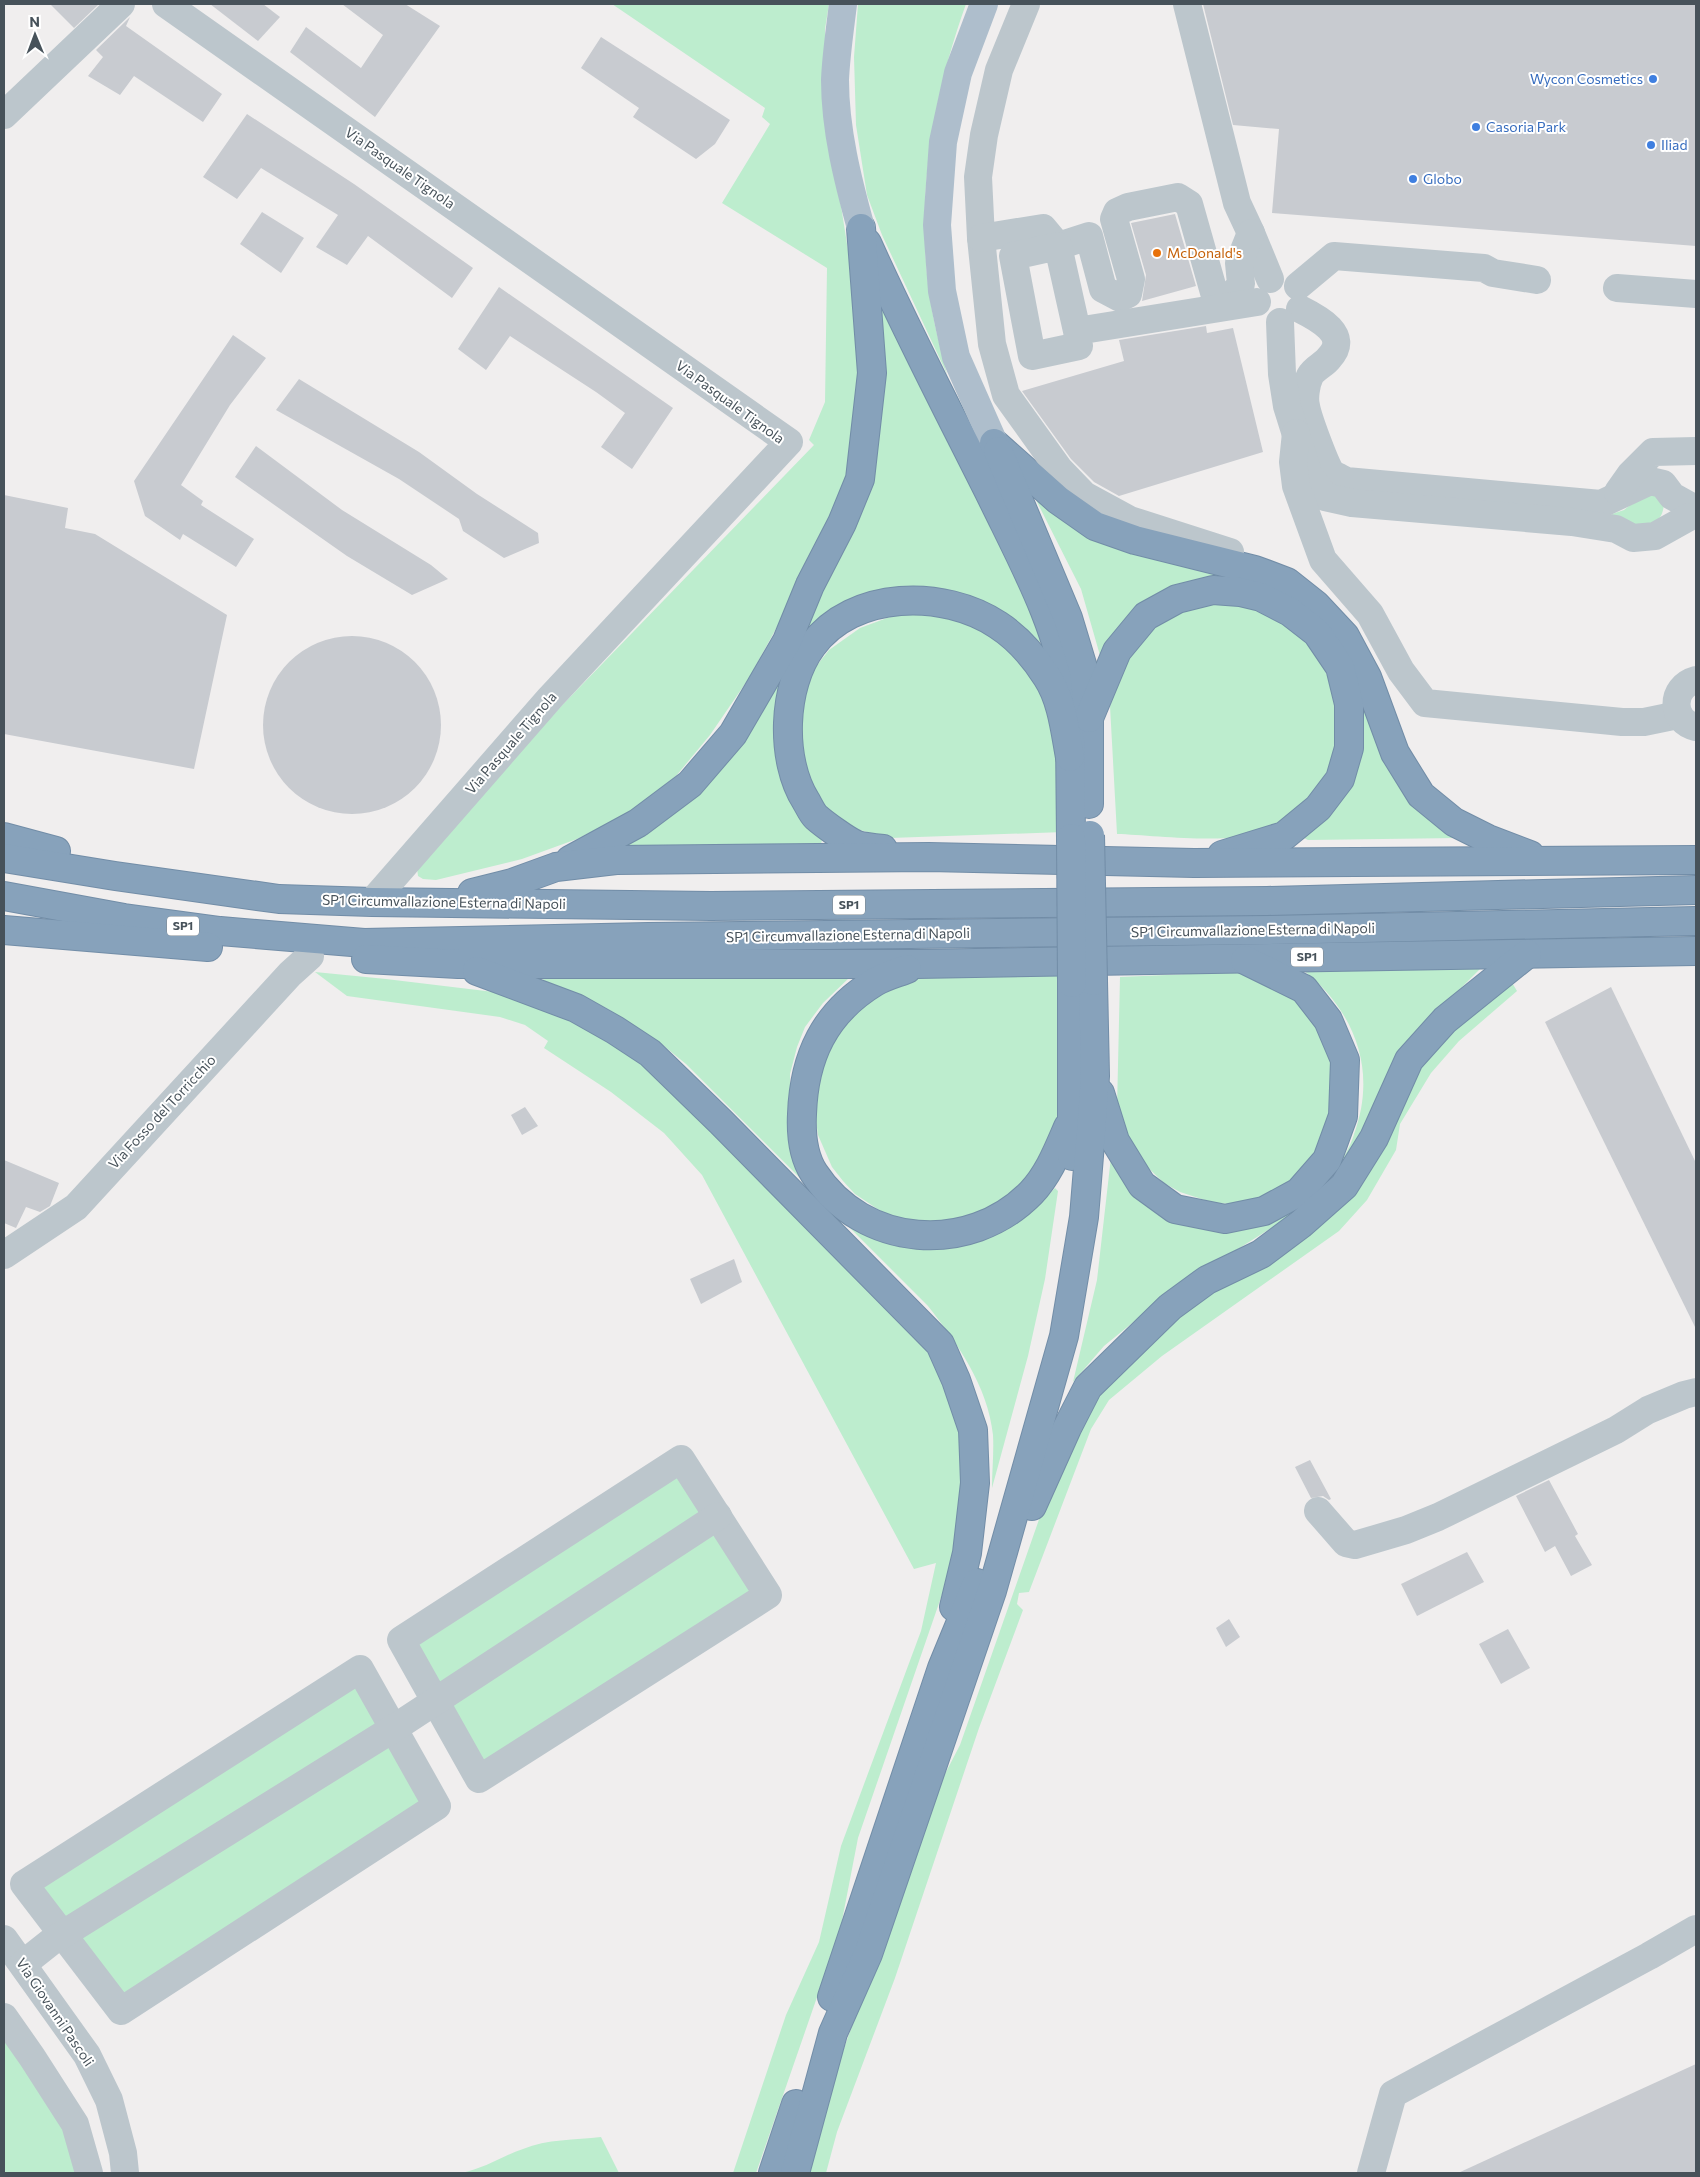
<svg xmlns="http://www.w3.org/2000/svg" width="1700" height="2177" font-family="Commissioner,sans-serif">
<rect width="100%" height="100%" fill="#f0eeee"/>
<!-- green -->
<g fill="#bdedce">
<path d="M612,4h217l-4,25v62l5,46 32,201 -15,149 -27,61 -71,130 -39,57 -34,41 -47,37 -52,26 -55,20 -86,21 -13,-1 -5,-3 -1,-8 126,-143 271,-280 -5,-5 16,-38 2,-134 -105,-65 48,-79 -8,-7 3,-9z"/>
<path d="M858,4h108c-33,92 -50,190 -37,288 4,28 11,55 18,82l-65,-139 -15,-40 -11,-70 -2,-68z"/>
<path d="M873,286l64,121 107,231 -4,4 -28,-23 -33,-19 -36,-11 -19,-2 -21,1 -103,58v166l22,28 -1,4 -195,2 -3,-2 172,-202 32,-59 30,-67z"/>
<path d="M1649,490l15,11c0,33 -30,23 -53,20l1,-7 12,-4z"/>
<path d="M1034,496l205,81 -22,3 -116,79 -20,-70z"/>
<path d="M1228,602c11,2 24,3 33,7 10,4 34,19 42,27 18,19 27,42 31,67 2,14 4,28 3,42 -2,38 -43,73 -76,87 -30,13 -109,3 -144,2l-7,-128 7,-34 30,-42 46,-25z"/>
<path d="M933,612l73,26 47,63 11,131 -174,6 -34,-9 -22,-11 -17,-20 -15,-30 -6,-28 10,-61 23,-29 31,-22 35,-13z"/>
<path d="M1355,683l102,155 -149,2 -8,-4 15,-11z"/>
<path d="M1485,964l-62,62 -79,141 -19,22 -38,29 -84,53 -50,35 -49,40 -31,36 24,-102 14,-123 107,65c28,-13 55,-26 83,-39 11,-5 25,-9 35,-16 6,-4 16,-25 18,-33 24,-65 0,-124 -52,-165z"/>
<path d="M1192,970l40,1 24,4 24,10 39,35 24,55 -32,95 -44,28 -35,6 -18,-1 -34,-11 -16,-9 -26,-25 -9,-15 -12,-34 3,-132 70,-3z"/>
<path d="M315,972l71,7 108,13 67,21 106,65 267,273 32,80 -9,120 -99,287 -18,93 -84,242h-23l53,-158 33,-73 22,-96 80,-215 15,-68 -22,6 -212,-394 -38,-42 -53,-41 -67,-44 4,-7 -23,-16 -25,-8 -153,-21z"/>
<path d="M546,973l142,1 54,4 108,-1 -27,26 -18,24 -8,20 -7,27v34l4,32 71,87 147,-2 30,-23 13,-14 3,3 -13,88 -17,77 -36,132c0,-17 2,-36 1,-53 -5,-49 -36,-92 -65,-129l-242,-242 -27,-22 -53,-34 -63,-28z"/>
<path d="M918,975l147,1 -1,148 -11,33 -65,59 -70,8 -33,-10 -30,-20 -12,-13 -11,-14 -14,-32 -5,-36 7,-40 16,-32 29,-29z"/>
<path d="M1511,981l6,10 -58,50 -28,32 -31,51 -4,26 -29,50 -28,31 -177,125 -53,44 -18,29 -62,163 -10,1 -2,11 6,6 -44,118 -84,250 -58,154 -11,41h-23l5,-23 125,-353 27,-52 103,-294 28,-53 77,-80 125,-82 123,-160 16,-28z"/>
<path d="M679,1467l28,44 -269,178 -27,-48z"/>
<path d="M717,1526l40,65 -275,176 -37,-65z"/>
<path d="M357,1680l28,48 -321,199 -31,-42z"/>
<path d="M390,1739l35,65 -303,194 -45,-59z"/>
<path d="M4,2028l72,123 2,22h-74z"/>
<path d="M601,2137l18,36h-158c23,-4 41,-17 62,-24 24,-10 52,-9 78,-12z"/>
</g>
<!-- building -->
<g fill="#c8cbd0">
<path d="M50,4h49l-25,24z"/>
<path d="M210,4h53l17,13 -22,24z"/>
<path d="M342,4h63l35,22 -65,91 -85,-65 16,-25 55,41 22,-33z"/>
<path d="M1203,4h493v242l-424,-33 7,-84 -46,-4z"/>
<path d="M130,17l-4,9 96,68 -19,28 -69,-46 -14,19 -32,-19 15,-19 -7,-7z"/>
<path d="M601,37l129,83 -15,24 -19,15 -63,-42 6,-9 -58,-40z"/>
<path d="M247,114l107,70 119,84 -21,30 -84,-62 -21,29 -31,-18 22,-32 -77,-47 -24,31 -34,-22z"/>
<path d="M262,212l42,26 -23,35 -41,-29z"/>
<path d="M1175,214l21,72 -54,15 4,-26 -15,-52z"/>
<path d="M499,287l174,121 -41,61 -31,-22 24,-34 -29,-21 -86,-56 -24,34 -28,-21z"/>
<path d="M1206,326l1,7 26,-5 30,124 -144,44 -25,-14 -23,-23 -49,-68 102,-30 -5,-21z"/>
<path d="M233,335l33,23 -36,47 -49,80 22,16 -2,4 53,34 -18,28 -53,-33 -3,6 -35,-24 -11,-35z"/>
<path d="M299,379l120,73 58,42 61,39 1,10 -35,15 -41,-27 -4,-12 -60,-40 -123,-69z"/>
<path d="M256,446l86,64 89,55 17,14 -36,16 -65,-39 -57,-40 -55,-39z"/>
<path d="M4,495l64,13 -3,20 30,6 132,81 -33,154 -190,-35z"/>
<circle cx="352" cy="725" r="89"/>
<path d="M1611,987l85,176v166l-151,-307z"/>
<path d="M525,1107l13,19 -16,9 -11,-20z"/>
<path d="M4,1160l55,23 -9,23 -10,6 -14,-5 -10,21 -12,-5z"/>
<path d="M734,1259l8,23 -41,22 -11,-25z"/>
<path d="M1310,1460l21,39 -2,1 -6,-4 -12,2 -16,-31z"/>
<path d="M1549,1480l29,54 -3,2 17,29 -21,11 -16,-30 -10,6 -29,-56z"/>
<path d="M1467,1552l17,30 -67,34 -16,-32z"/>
<path d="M1229,1619l11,18 -14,10 -10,-19z"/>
<path d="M1508,1629l22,39 -29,16 -22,-40z"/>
<path d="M1696,2064v109h-238z"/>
</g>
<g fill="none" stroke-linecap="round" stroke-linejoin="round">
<defs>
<g id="highway">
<path d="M867,243c39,87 83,171 125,255 29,60 70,134 76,201"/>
<path d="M994,443l64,57 37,26 40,14 120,30 32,12 29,23 29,31 22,41 28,76 26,42 33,27 34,17 42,16"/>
<path d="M998,451l70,167 16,53 5,47v86"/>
<path d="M1089,718l28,-67 29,-35 31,-17 36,-9 27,2 21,5 29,15 27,21 23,34 9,37v44l-9,31 -22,29 -34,28 -62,19"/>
<path d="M1070,739l1,99"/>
<path d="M4,837l52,14"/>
<path d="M883,849c-9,-1 -18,-2 -26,-4 -10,-4 -33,-21 -41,-28 -4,-4 -7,-11 -10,-16 -26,-41 -24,-115 6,-155 41,-56 132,-57 186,-21 20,13 37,33 49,52 15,23 18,53 23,80"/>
<path d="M4,858l111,18 164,23 93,3 339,4 556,-5 429,-11"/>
<path d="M570,860l68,-37 52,-39 43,-50 54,-93 23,-56 32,-62 18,-44 12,-106 -11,-145"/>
<path d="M472,893l40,-10 44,-16 60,-7 313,-3 265,6 502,-3"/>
<path d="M4,896l120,22 96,13 144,12 284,-6 622,-7 426,-9"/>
<path d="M4,930l204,17"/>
<path d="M366,959l92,5h459l779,-13"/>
<path d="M907,969c-10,4 -22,7 -32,13 -51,31 -71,75 -73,132 -1,20 1,42 12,59 49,75 155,83 217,20 18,-19 27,-43 37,-66"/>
<path d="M477,971l99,37 39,22 35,23 71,69 219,222 16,36 17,50 2,53 -8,70 -13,54"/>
<path d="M1100,1093l15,48 27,44 33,24 50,10 39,-8 35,-19 28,-32 16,-44 2,-56 -17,-40 -24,-31 -59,-29"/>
<path d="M1072,1156v-173"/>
<path d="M1032,1506l35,-78 21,-41 82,-80 37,-27 54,-26 40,-30 43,-38 30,-48 35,-78 36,-40 82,-66"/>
<path d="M832,1997l110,-329 35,-85"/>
<path d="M773,2173l23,-69"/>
<path d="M795,2173l38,-140 35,-79 124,-363 72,-255 20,-119 8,-98 3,-43 -2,-95"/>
</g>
</defs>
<!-- highway casing -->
<use href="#highway" stroke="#728da7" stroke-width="30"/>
<!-- minor -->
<g stroke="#bcc6cc" stroke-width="28">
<path d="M166,4l623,438 -239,256 -178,204"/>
<path d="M1026,4l-27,66 -15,65 -6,42 3,61 11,106 14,51 53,74 25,26 46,25 100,32"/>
<path d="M1187,4l50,199 14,30 19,46"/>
<path d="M4,115l117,-111"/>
<path d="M981,238l62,-10 15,18 31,-10 14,53 17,9 8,-4 3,-15 -17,-60 3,-7 11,-5 50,-10 11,7 26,92h17l9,-12 -2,-21 12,-30"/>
<path d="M1298,286l36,-30 150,12 9,5 44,7"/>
<path d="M1617,288l79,6"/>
<path d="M1300,309c18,9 51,26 29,49 -5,7 -15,10 -19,18 -4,8 -6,22 -4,30 2,12 18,54 24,65 3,4 11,7 16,10l255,23 49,-23 13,3 9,12 18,10"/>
<path d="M1280,322l2,52 5,32 21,67 17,24 27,6 220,19 44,7 17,9 22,-2 34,-19"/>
<path d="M1077,331l-19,-85 -45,10 19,100 47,-10 -2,-15 180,-29"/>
<path d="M1296,433l-3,29 3,24 27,74 47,54 31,57 24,32 197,19h22l34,-7"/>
<path d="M1618,492l12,-17 23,-23 43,-1"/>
<path d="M1696,680c-26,7 -26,41 0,47"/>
<path d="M4,1255l72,-48 214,-233 20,-18"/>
<path d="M681,1459l87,136 -289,184 -78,-139z"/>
<path d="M1318,1511l28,32 9,2 51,-15 32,-13 178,-87 32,-20 36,-15 12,-3"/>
<path d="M360,1669l77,137 -316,205 -97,-127z"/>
<path d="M4,1939l83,116 22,45 14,53 2,20"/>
<path d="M23,1964l29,-23 347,-216 319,-209"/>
<path d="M4,2017l28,40 43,67 14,49"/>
<path d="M1371,2173l22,-79 256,-138 47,-27"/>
</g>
<!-- major -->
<g stroke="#aebecc" stroke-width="28">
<path d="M843,4c-3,25 -7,51 -8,76 0,50 13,101 26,148"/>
<path d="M984,4l-26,69 -15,69 -6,83 5,66 14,66 38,86"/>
</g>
<!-- highway -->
<use href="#highway" stroke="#87a2bb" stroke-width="28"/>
<defs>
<g id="highway-bridge">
<path d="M1090,835l3,146"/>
<path d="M1071,838l1,145"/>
</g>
</defs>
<!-- highway-bridge casing -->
<use href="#highway-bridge" stroke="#728da7" stroke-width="30" stroke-linecap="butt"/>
<!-- highway-bridge -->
<use href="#highway-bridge" stroke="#87a2bb" stroke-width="28"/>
</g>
<!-- markers -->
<g fill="#3f7fe0" stroke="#fff" stroke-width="2">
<circle cx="1653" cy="79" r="5"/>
<circle cx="1476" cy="127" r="5"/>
<circle cx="1651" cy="145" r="5"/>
<circle cx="1413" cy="179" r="5"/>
</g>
<circle fill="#e8710a" stroke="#fff" stroke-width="2" cx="1157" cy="253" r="5"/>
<g text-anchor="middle" stroke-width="4" stroke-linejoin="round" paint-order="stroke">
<!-- shield labels -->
<g fill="#fff" stroke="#7e868c" stroke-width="1">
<rect x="833" y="895.5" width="32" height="19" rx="4"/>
<rect x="167" y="916.5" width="32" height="19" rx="4"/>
<rect x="1291" y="947.5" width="32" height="19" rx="4"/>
</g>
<g font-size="12" font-weight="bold" fill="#47525a">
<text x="849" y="909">SP1</text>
<text x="183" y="930">SP1</text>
<text x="1307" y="961">SP1</text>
</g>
<!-- shop labels -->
<g font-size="14" fill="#366cbe" stroke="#fff" text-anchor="start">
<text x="1643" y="84" text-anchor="end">Wycon Cosmetics</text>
<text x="1486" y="132">Casoria Park</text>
<text x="1661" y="150">Iliad</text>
<text x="1423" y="184">Globo</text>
</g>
<!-- street labels -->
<g font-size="14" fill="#47525a" stroke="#fff">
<text transform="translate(400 168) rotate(35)" y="5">Via Pasquale Tignola</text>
<text transform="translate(730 402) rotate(36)" y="5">Via Pasquale Tignola</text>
<text transform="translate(511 743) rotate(-49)" y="5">Via Pasquale Tignola</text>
<text transform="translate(444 902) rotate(1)" y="5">SP1 Circumvallazione Esterna di Napoli</text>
<text transform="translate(1253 930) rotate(-1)" y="5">SP1 Circumvallazione Esterna di Napoli</text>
<text transform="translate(848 935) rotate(-1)" y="5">SP1 Circumvallazione Esterna di Napoli</text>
<text transform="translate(162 1112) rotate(-47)" y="5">Via Fosso del Torricchio</text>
<text transform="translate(55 2012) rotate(56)" y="5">Via Giovanni Pascoli</text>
</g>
<!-- food labels -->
<g font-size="14" fill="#c56008" stroke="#fff" text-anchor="start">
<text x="1167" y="258">McDonald's</text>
</g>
</g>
<!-- border -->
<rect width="1700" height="2177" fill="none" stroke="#47525a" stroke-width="10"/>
<!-- north arrow -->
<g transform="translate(35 35) rotate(359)" stroke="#ffffff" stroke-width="4" paint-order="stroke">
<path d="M0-4L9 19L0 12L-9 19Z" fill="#47525a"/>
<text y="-8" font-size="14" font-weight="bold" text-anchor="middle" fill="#47525a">N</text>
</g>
</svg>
